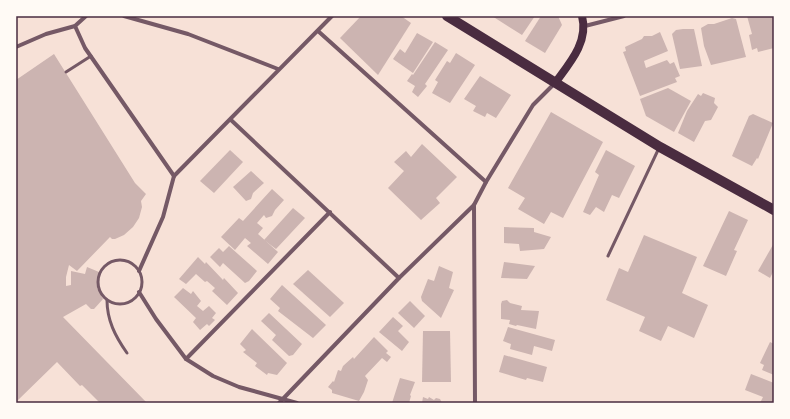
<svg xmlns="http://www.w3.org/2000/svg" width="790" height="419" font-family="Raleway,sans-serif">
<rect width="100%" height="100%" fill="#f7e1d7"/>
<!-- building -->
<g fill="#ccb4b1">
<path d="M361,16h40l10,7 -33,52 -38,-37z"/>
<path d="M492,16h43l-13,19z"/>
<path d="M541,16h17l4,9 -17,28 -20,-12z"/>
<path d="M747,16h27v32l-16,4 -1,-4 -5,2 -3,-15 3,-1z"/>
<path d="M732,18l4,1 10,38 -35,8 -7,-19 -3,-18 7,-4h6z"/>
<path d="M683,29h11l8,37 -22,3 -8,-35 4,-4z"/>
<path d="M660,32l8,19 -24,10 2,7 21,-8 3,4 4,-2 6,14 -5,2 2,4 -37,14 -17,-44 3,-1 -1,-4 17,-8 2,-3h8z"/>
<path d="M417,33l16,9 -20,31 -20,-14 7,-10 5,4z"/>
<path d="M435,42l13,8 -23,34 2,2 -9,11 -6,-5 3,-6 -8,-5 5,-7 1,1z"/>
<path d="M456,53l19,12 -25,38 -18,-10 6,-11 -3,-2 12,-19 3,2z"/>
<path d="M54,54l81,129 11,11 -5,7 1,6 -3,11 -6,9 -9,8 -9,4h-3l-2,-2 -33,34 -8,-6 -3,12v9l5,-1v-14l14,3 2,-7 12,5 -2,16 6,11 -9,10h-3l-5,-5 -23,13 84,86h-47l-18,-18 -2,1 -23,-24 -41,40v-322z"/>
<path d="M480,76l31,19 -15,23 -9,-5 -2,4 -12,-6 3,-5 -12,-7z"/>
<path d="M668,88l23,13 -17,31 -28,-16 -6,-17z"/>
<path d="M703,93l12,5 -1,5 4,4 -7,13 -6,1 -11,21 -16,-9 9,-22 11,-17 3,2z"/>
<path d="M551,112l52,30 -40,76 -12,-6 -7,12 -26,-15 7,-11 -17,-10z"/>
<path d="M753,114l20,9 -15,36 -1,-1 -5,8 -20,-10 17,-40z"/>
<path d="M422,144l35,33 -21,21 4,5 -19,17 -33,-32 16,-17 -10,-9 12,-11 5,6z"/>
<path d="M230,150l13,12 -29,31 -14,-12z"/>
<path d="M606,150l29,16 -16,32 -7,-3 -8,17 -8,-5 -6,8 -7,-3 16,-37 -4,-3z"/>
<path d="M251,171l13,12 -11,10 -2,6 -5,2 -13,-14z"/>
<path d="M272,189l12,11 -9,10 -3,6 -6,2 -2,-3 -7,8 6,5 -5,6 20,18 -10,12 -21,-18 4,-3 -6,-5 -10,12 -14,-13 18,-19 4,3z"/>
<path d="M293,208l12,10 -29,31 -12,-9z"/>
<path d="M729,211l19,9 -14,30 3,1 -11,25 -23,-10z"/>
<path d="M504,227l30,1v4l17,5 -7,12 -24,2 -1,-7 -15,-1z"/>
<path d="M644,235l53,22 -15,36 26,12 -14,33 -26,-12 -7,15 -22,-10 6,-14 -39,-17 13,-32 9,4z"/>
<path d="M774,243v27l-4,8 -12,-7z"/>
<path d="M229,246l28,25 -8,10 -4,2 -22,-20 -3,4 -10,-10 9,-9 4,4z"/>
<path d="M198,257l7,7 1,-2 17,18 1,-2 14,15 -11,12 -15,-14 3,-3 -8,-7 -2,1 -9,-8 -10,10 -7,-5z"/>
<path d="M504,262l31,4 -8,13 -26,-1z"/>
<path d="M439,266l14,6 -4,16 5,2 -13,28 -19,-17 -1,-4 7,-18 6,2z"/>
<path d="M308,270l36,33 -14,14 -37,-33z"/>
<path d="M282,285l44,40 -13,13 -35,-27 2,-3 -10,-9z"/>
<path d="M183,288l8,6 2,-3 8,10 -4,5 6,5 6,-5 7,7 -4,5 3,2 -6,6 -2,-2 -7,6 -7,-8 3,-4 -22,-21z"/>
<path d="M507,300l3,3 12,3 -1,4 18,1 -3,18 -19,-4 -1,1 -7,-2 1,-4 -9,-1v-15l1,-3z"/>
<path d="M410,301l15,15 -11,12 -16,-15z"/>
<path d="M269,313l33,31 -9,11 -4,1 -17,-16 4,-5 -15,-14z"/>
<path d="M393,317l10,9 -5,5 11,11 -7,9 -23,-19z"/>
<path d="M508,327l47,13 -3,11 -18,-5 -2,9 -22,-6 1,-5 -8,-3z"/>
<path d="M252,329l35,34 -10,12 -9,-2 -1,2 -12,-9 2,-3 -14,-11 3,-2 -6,-6z"/>
<path d="M423,331h27l1,51h-29z"/>
<path d="M374,337l14,14 -2,2 5,4 -4,5 -5,-4 -17,18 3,4 -4,12 -5,9 -27,-8v-3l-4,-3 5,-6 1,1 4,-12 3,1 2,-5 10,-9 1,2z"/>
<path d="M770,342l4,2v31l-12,-5 2,-5 -4,-2z"/>
<path d="M504,355l43,12 -4,15 -16,-4 -1,2 -27,-8z"/>
<path d="M751,374l23,9v20h-14l3,-6 -18,-7z"/>
<path d="M400,378l15,4 -5,13 1,1 -2,7h-17z"/>
<path d="M423,397l5,2 1,-2 5,3 2,-2 4,1 2,4h-20z"/>
</g>
<g fill="none" stroke-linecap="round" stroke-linejoin="round">
<!-- service -->
<g stroke="#755966" stroke-width="3">
<path d="M66,72l25,-16"/>
<path d="M608,256l51,-108"/>
<circle cx="120" cy="282" r="22"/>
<path d="M107,300c0,20 8,36 20,53"/>
</g>
<!-- minor -->
<g stroke="#755966" stroke-width="4">
<path d="M124,16l64,18 90,35"/>
<path d="M75,26l10,22 89,128"/>
<path d="M585,26l39,-10"/>
<path d="M318,31l168,151"/>
<path d="M16,47l30,-13 29,-8 11,-10"/>
<path d="M231,120l168,158"/>
<path d="M174,176l158,-160"/>
<path d="M474,205l1,198"/>
<path d="M139,271l24,-54 11,-41"/>
<path d="M139,292l17,27 30,40 27,17 26,11 58,16"/>
<path d="M186,359l144,-147"/>
<path d="M279,403l120,-125 75,-73 12,-23 47,-77 22,-22"/>
</g>
<!-- secondary -->
<path stroke="#4a2c40" stroke-width="8" d="M555,83c14,-19 34,-41 27,-67"/>
<!-- primary -->
<path stroke="#4a2c40" stroke-width="10" d="M447,16l213,131 114,63"/>
</g>
<!-- border -->
<rect width="790" height="419" fill="none" stroke="#fffaf5" stroke-width="34"/>
<rect x="17" y="17" width="756" height="385" fill="none" stroke="#4a2c40" stroke-width="1.5"/>
</svg>
